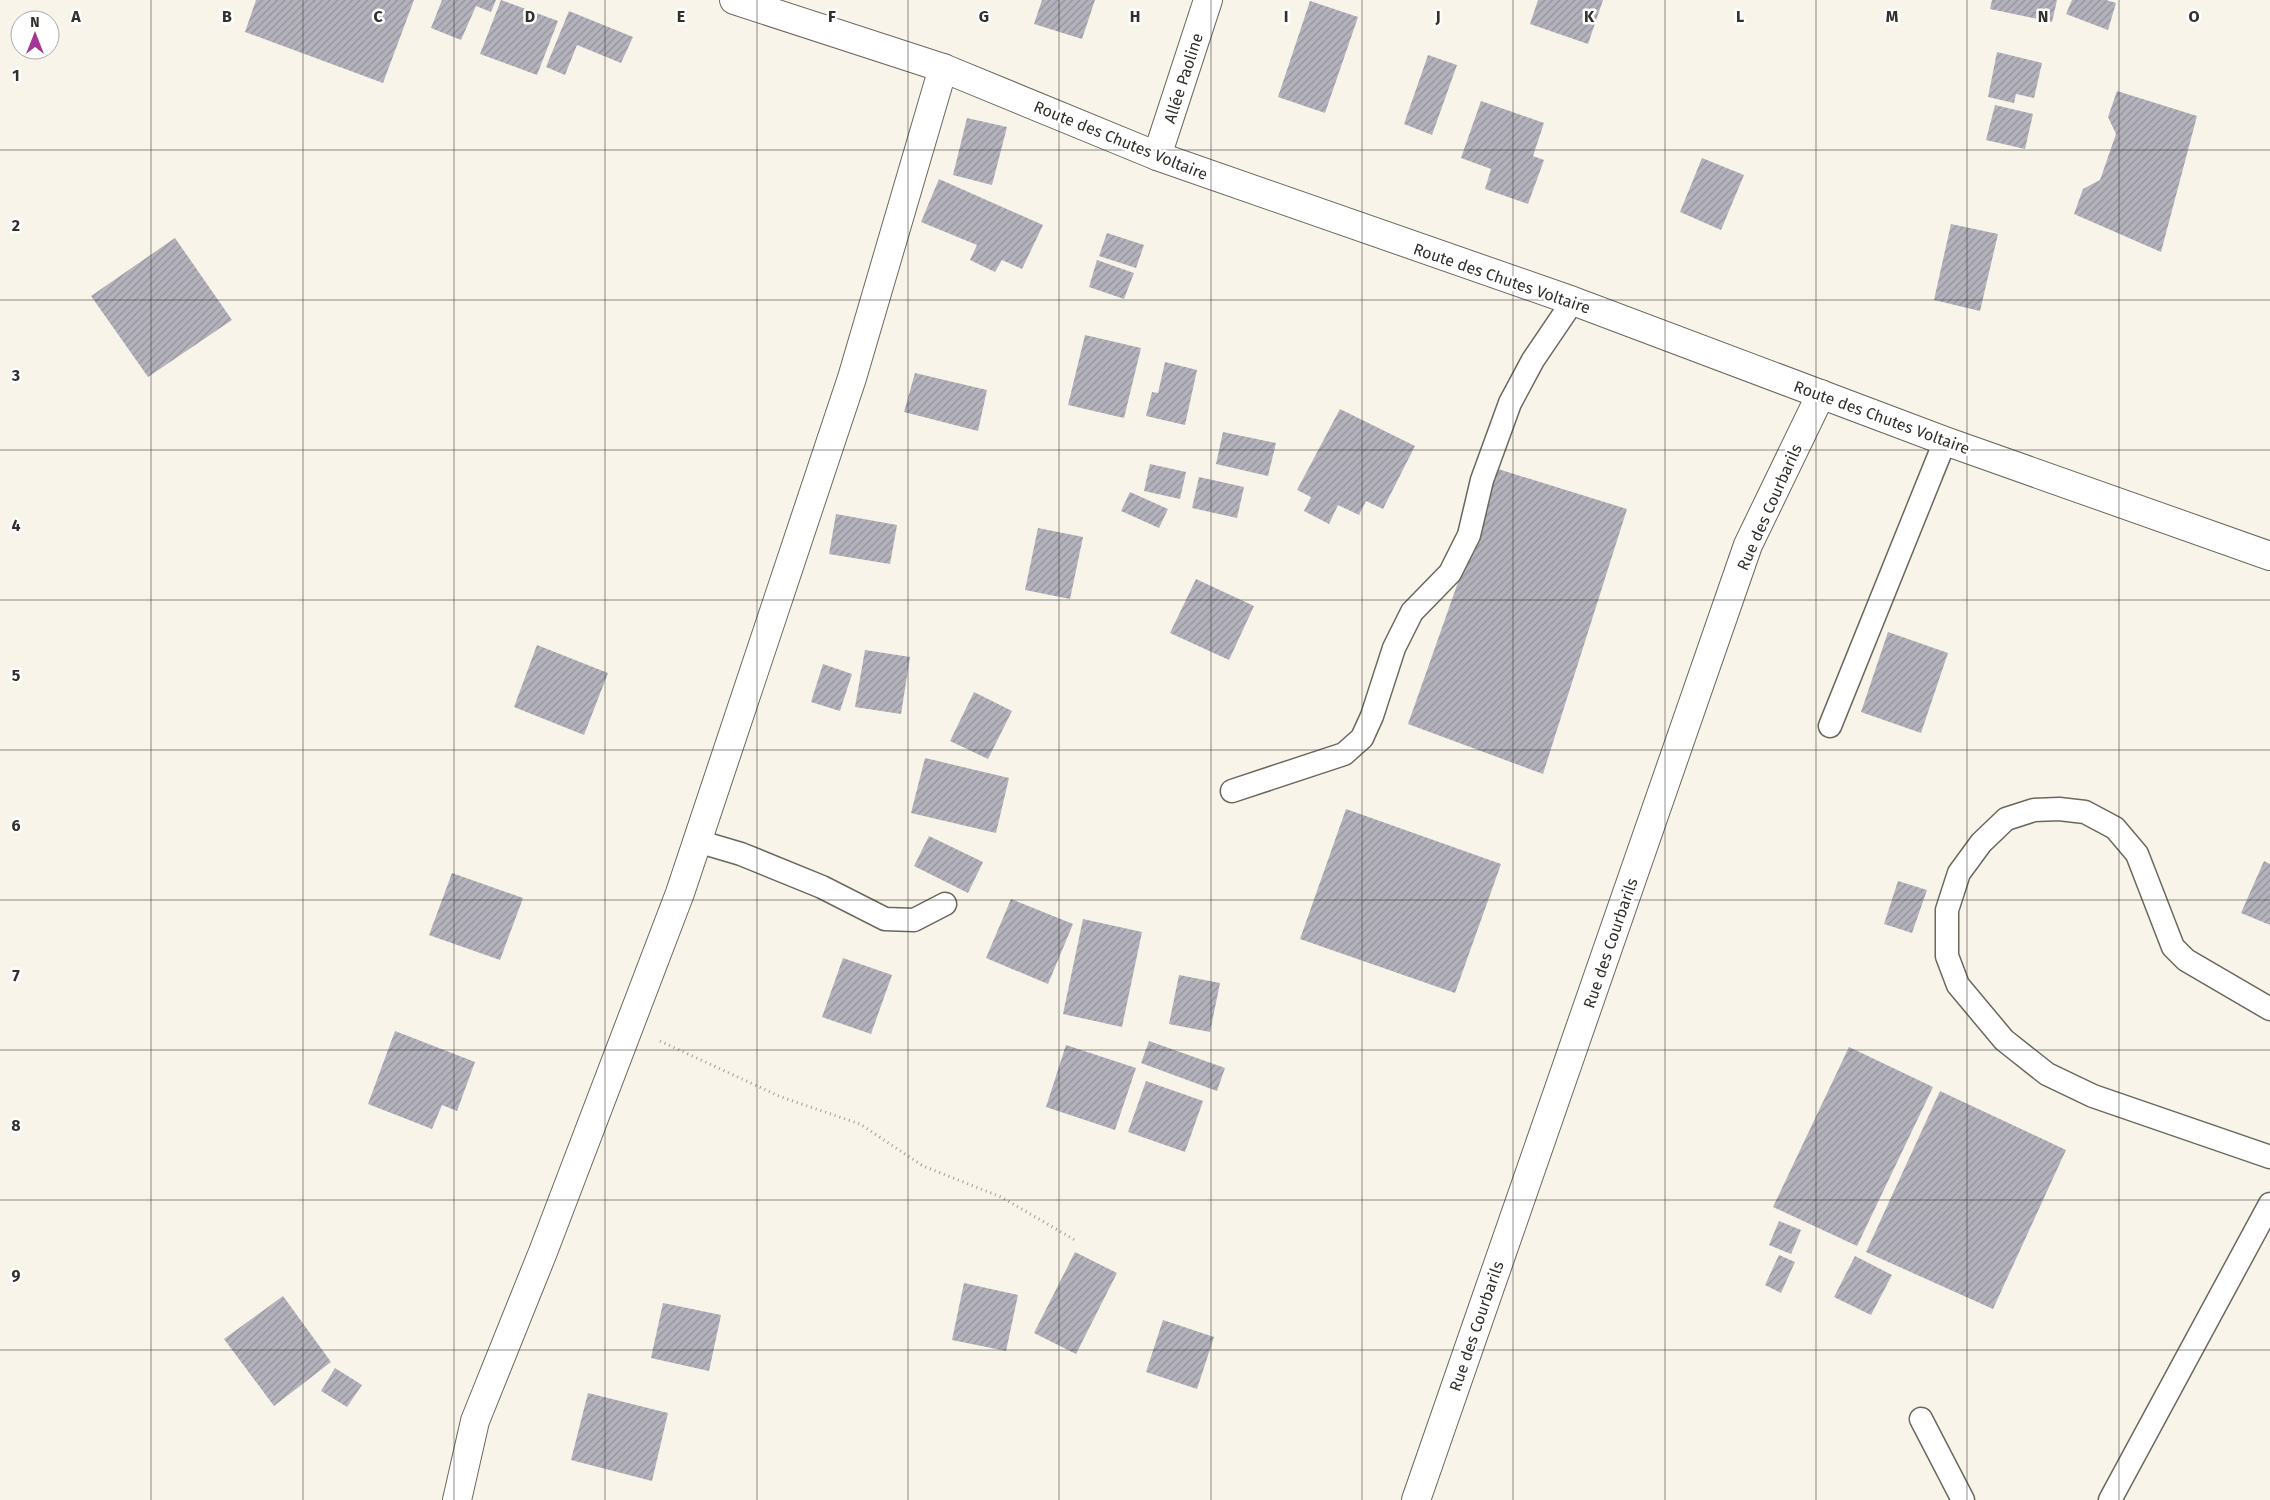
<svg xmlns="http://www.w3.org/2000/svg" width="2270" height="1500" font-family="'Fira Sans',sans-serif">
<defs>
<pattern id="building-hatch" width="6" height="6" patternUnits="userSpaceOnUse" patternTransform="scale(1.25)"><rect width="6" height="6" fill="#b4b3bd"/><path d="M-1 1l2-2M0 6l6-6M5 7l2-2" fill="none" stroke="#93929a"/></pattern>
</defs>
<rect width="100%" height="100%" fill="#f8f4e9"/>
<!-- building -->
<g fill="url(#building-hatch)">
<path d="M256,0h158l-31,83 -138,-51z"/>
<path d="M442,0h54l-5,12 -15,-6 -15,34 -30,-12z"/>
<path d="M501,0l57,21 -21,54 -57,-21z"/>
<path d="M1042,0h53l-13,39 -48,-15z"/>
<path d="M1538,0h65l-15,44 -58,-20z"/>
<path d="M1992,0h65l-5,22 -62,-13z"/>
<path d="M2072,0h34l10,3 -8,27 -42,-16z"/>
<path d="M1310,1l48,16 -33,96 -47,-16z"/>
<path d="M569,11l64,26 -12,26 -44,-18 -12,30 -19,-8z"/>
<path d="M1997,52l45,11 -8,35 -18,-4 -2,9 -26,-6z"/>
<path d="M1428,55l29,10 -25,70 -28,-11z"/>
<path d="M2117,91l80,25 -36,136 -87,-38 9,-25 17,-9 16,-46 -8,-17z"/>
<path d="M1481,101l63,22 -11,33 11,4 -16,44 -43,-15 6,-20 -30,-11z"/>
<path d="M1995,105l38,9 -8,35 -39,-9z"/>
<path d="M967,118l40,9 -15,58 -39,-10z"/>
<path d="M1702,158l42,17 -23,55 -41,-18z"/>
<path d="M939,179l104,46 -21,44 -20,-9 -7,12 -25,-12 7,-15 -56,-23z"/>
<path d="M1951,224l47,10 -18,77 -46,-11z"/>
<path d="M1107,233l37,12 -8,23 -37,-12z"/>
<path d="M175,238l57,82 -84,57 -57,-81z"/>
<path d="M1097,260l37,13 -10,26 -35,-12z"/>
<path d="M1085,335l56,13 -17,70 -56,-13z"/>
<path d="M1165,362l32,8 -12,55 -39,-9 6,-24 6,1z"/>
<path d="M915,373l72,17 -9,41 -74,-19z"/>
<path d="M1340,409l75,37 -32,63 -17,-8 -7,14 -21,-10 -9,19 -25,-13 7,-14 -14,-7z"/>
<path d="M1223,432l53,11 -8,33 -52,-12z"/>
<path d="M1150,464l36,8 -6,27 -36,-8z"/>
<path d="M1498,469l129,40 -84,265 -135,-50z"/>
<path d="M1199,477l45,10 -7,31 -45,-10z"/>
<path d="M1130,492l38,17 -9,19 -38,-17z"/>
<path d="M836,514l61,11 -7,39 -61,-10z"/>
<path d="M1038,528l45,9 -13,62 -45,-9z"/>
<path d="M1196,579l58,27 -25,54 -59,-27z"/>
<path d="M1888,632l60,21 -27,80 -60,-21z"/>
<path d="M537,645l71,28 -24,62 -70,-28z"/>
<path d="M865,650l45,7 -9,57 -46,-7z"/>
<path d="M823,664l29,10 -12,37 -29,-9z"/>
<path d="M974,692l38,19 -24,48 -38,-18z"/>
<path d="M925,758l84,20 -13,55 -85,-20z"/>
<path d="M1346,809l155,55 -46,129 -155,-54z"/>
<path d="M929,836l54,26 -15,31 -54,-27z"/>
<path d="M2264,861l6,3v61l-29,-12z"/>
<path d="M452,873l71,25 -23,62 -71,-25z"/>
<path d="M1898,881l29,9 -15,43 -28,-9z"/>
<path d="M1011,899l62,25 -25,60 -62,-26z"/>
<path d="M1083,919l59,13 -20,95 -59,-13z"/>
<path d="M843,958l49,17 -21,59 -49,-17z"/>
<path d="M1179,975l41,8 -10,49 -41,-8z"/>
<path d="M395,1031l80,31 -18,49 -15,-6 -10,24 -64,-25z"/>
<path d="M1149,1041l76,27 -8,23 -76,-28z"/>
<path d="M1066,1045l70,23 -21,62 -69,-23z"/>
<path d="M1849,1047l84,40 -76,159 -84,-39z"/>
<path d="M1146,1081l57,20 -18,51 -57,-20z"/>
<path d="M1940,1091l126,59 -73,159 -127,-57z"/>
<path d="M1779,1221l22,9 -10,24 -22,-9z"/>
<path d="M1075,1252l42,21 -41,81 -42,-21z"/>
<path d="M1779,1255l16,7 -14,31 -16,-8z"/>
<path d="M1855,1256l37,19 -21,40 -37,-18z"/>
<path d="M964,1283l54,12 -12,56 -54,-11z"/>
<path d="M283,1296l48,66 -57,44 -50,-67z"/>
<path d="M663,1303l58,12 -12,56 -58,-13z"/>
<path d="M1163,1320l51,17 -17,52 -51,-17z"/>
<path d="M335,1368l27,17 -15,22 -26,-16z"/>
<path d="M588,1393l80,20 -16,68 -81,-21z"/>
</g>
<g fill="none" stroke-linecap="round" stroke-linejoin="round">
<defs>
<g id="service">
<path d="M1830,726l115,-285"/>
<path d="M1232,791l112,-37 18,-16 10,-22 22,-68 18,-36 38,-39 19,-38 13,-55 28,-77 23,-43 40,-59"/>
<path d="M697,841l44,13 81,33 63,32 29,1 31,-16"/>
<path d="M2270,1009l-84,-49 -13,-13 -36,-93 -22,-26 -30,-16 -26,-3 -25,1 -28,9 -25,24 -22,30 -12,37v46l11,29 46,55 43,34 46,22 177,61"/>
<path d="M1921,1419l42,81"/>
<path d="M2110,1500l160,-296"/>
</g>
<g id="minor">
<path d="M734,0l209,68 214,88 416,145 372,140 325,115"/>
<path d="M1157,156l51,-156"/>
<path d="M457,1500l18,-79 68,-169 137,-359 172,-515 91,-310"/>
<path d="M1416,1500l332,-955 73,-151"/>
</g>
</defs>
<!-- service casing -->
<use href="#service" stroke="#6c685f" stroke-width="25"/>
<!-- minor casing -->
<use href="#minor" stroke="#6c685f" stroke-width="30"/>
<!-- path -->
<path stroke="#a19e96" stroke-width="3" stroke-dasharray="1 4" stroke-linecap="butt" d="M660,1041l121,56 79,27 63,42 78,31 74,43"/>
<!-- service -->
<use href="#service" stroke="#fff" stroke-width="22"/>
<!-- minor -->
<use href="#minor" stroke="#fff" stroke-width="28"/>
</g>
<!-- grid -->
<path fill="none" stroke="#31302c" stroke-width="1" stroke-opacity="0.55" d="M151,0v1500M303,0v1500M454,0v1500M605,0v1500M757,0v1500M908,0v1500M1059,0v1500M1211,0v1500M1362,0v1500M1513,0v1500M1665,0v1500M1816,0v1500M1967,0v1500M2119,0v1500M0,150h2270M0,300h2270M0,450h2270M0,600h2270M0,750h2270M0,900h2270M0,1050h2270M0,1200h2270M0,1350h2270"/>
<g text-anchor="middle" stroke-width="5" stroke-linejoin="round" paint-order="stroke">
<!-- street labels -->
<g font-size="16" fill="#31302c" stroke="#fff">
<text transform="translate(1183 78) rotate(-72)" y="6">Allée Paoline</text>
<text transform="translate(1121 140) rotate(22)" y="6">Route des Chutes Voltaire</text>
<text transform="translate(1502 278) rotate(19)" y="6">Route des Chutes Voltaire</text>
<text transform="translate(1882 417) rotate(20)" y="6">Route des Chutes Voltaire</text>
<text transform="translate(1769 507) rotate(-66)" y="6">Rue des Courbarils</text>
<text transform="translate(1610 943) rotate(-71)" y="6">Rue des Courbarils</text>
<text transform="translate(1476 1326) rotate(-71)" y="6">Rue des Courbarils</text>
</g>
</g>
<g font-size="16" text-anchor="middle" font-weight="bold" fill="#31302c" stroke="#fff" stroke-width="5" stroke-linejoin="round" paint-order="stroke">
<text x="76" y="22">A</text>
<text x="227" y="22">B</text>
<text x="378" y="22">C</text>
<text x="530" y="22">D</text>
<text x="681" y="22">E</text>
<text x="832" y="22">F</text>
<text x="984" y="22">G</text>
<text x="1135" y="22">H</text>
<text x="1286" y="22">I</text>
<text x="1438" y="22">J</text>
<text x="1589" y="22">K</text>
<text x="1740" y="22">L</text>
<text x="1892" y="22">M</text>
<text x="2043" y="22">N</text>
<text x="2194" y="22">O</text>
<text x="16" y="81">1</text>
<text x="16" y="231">2</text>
<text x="16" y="381">3</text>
<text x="16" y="531">4</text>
<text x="16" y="681">5</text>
<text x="16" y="831">6</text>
<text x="16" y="981">7</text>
<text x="16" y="1131">8</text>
<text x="16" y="1281">9</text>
</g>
<!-- north arrow -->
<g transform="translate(35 35)"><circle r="24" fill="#ffffff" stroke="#adacab"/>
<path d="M0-4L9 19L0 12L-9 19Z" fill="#a23595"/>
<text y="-8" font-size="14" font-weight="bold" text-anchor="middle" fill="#31302c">N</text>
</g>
</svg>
